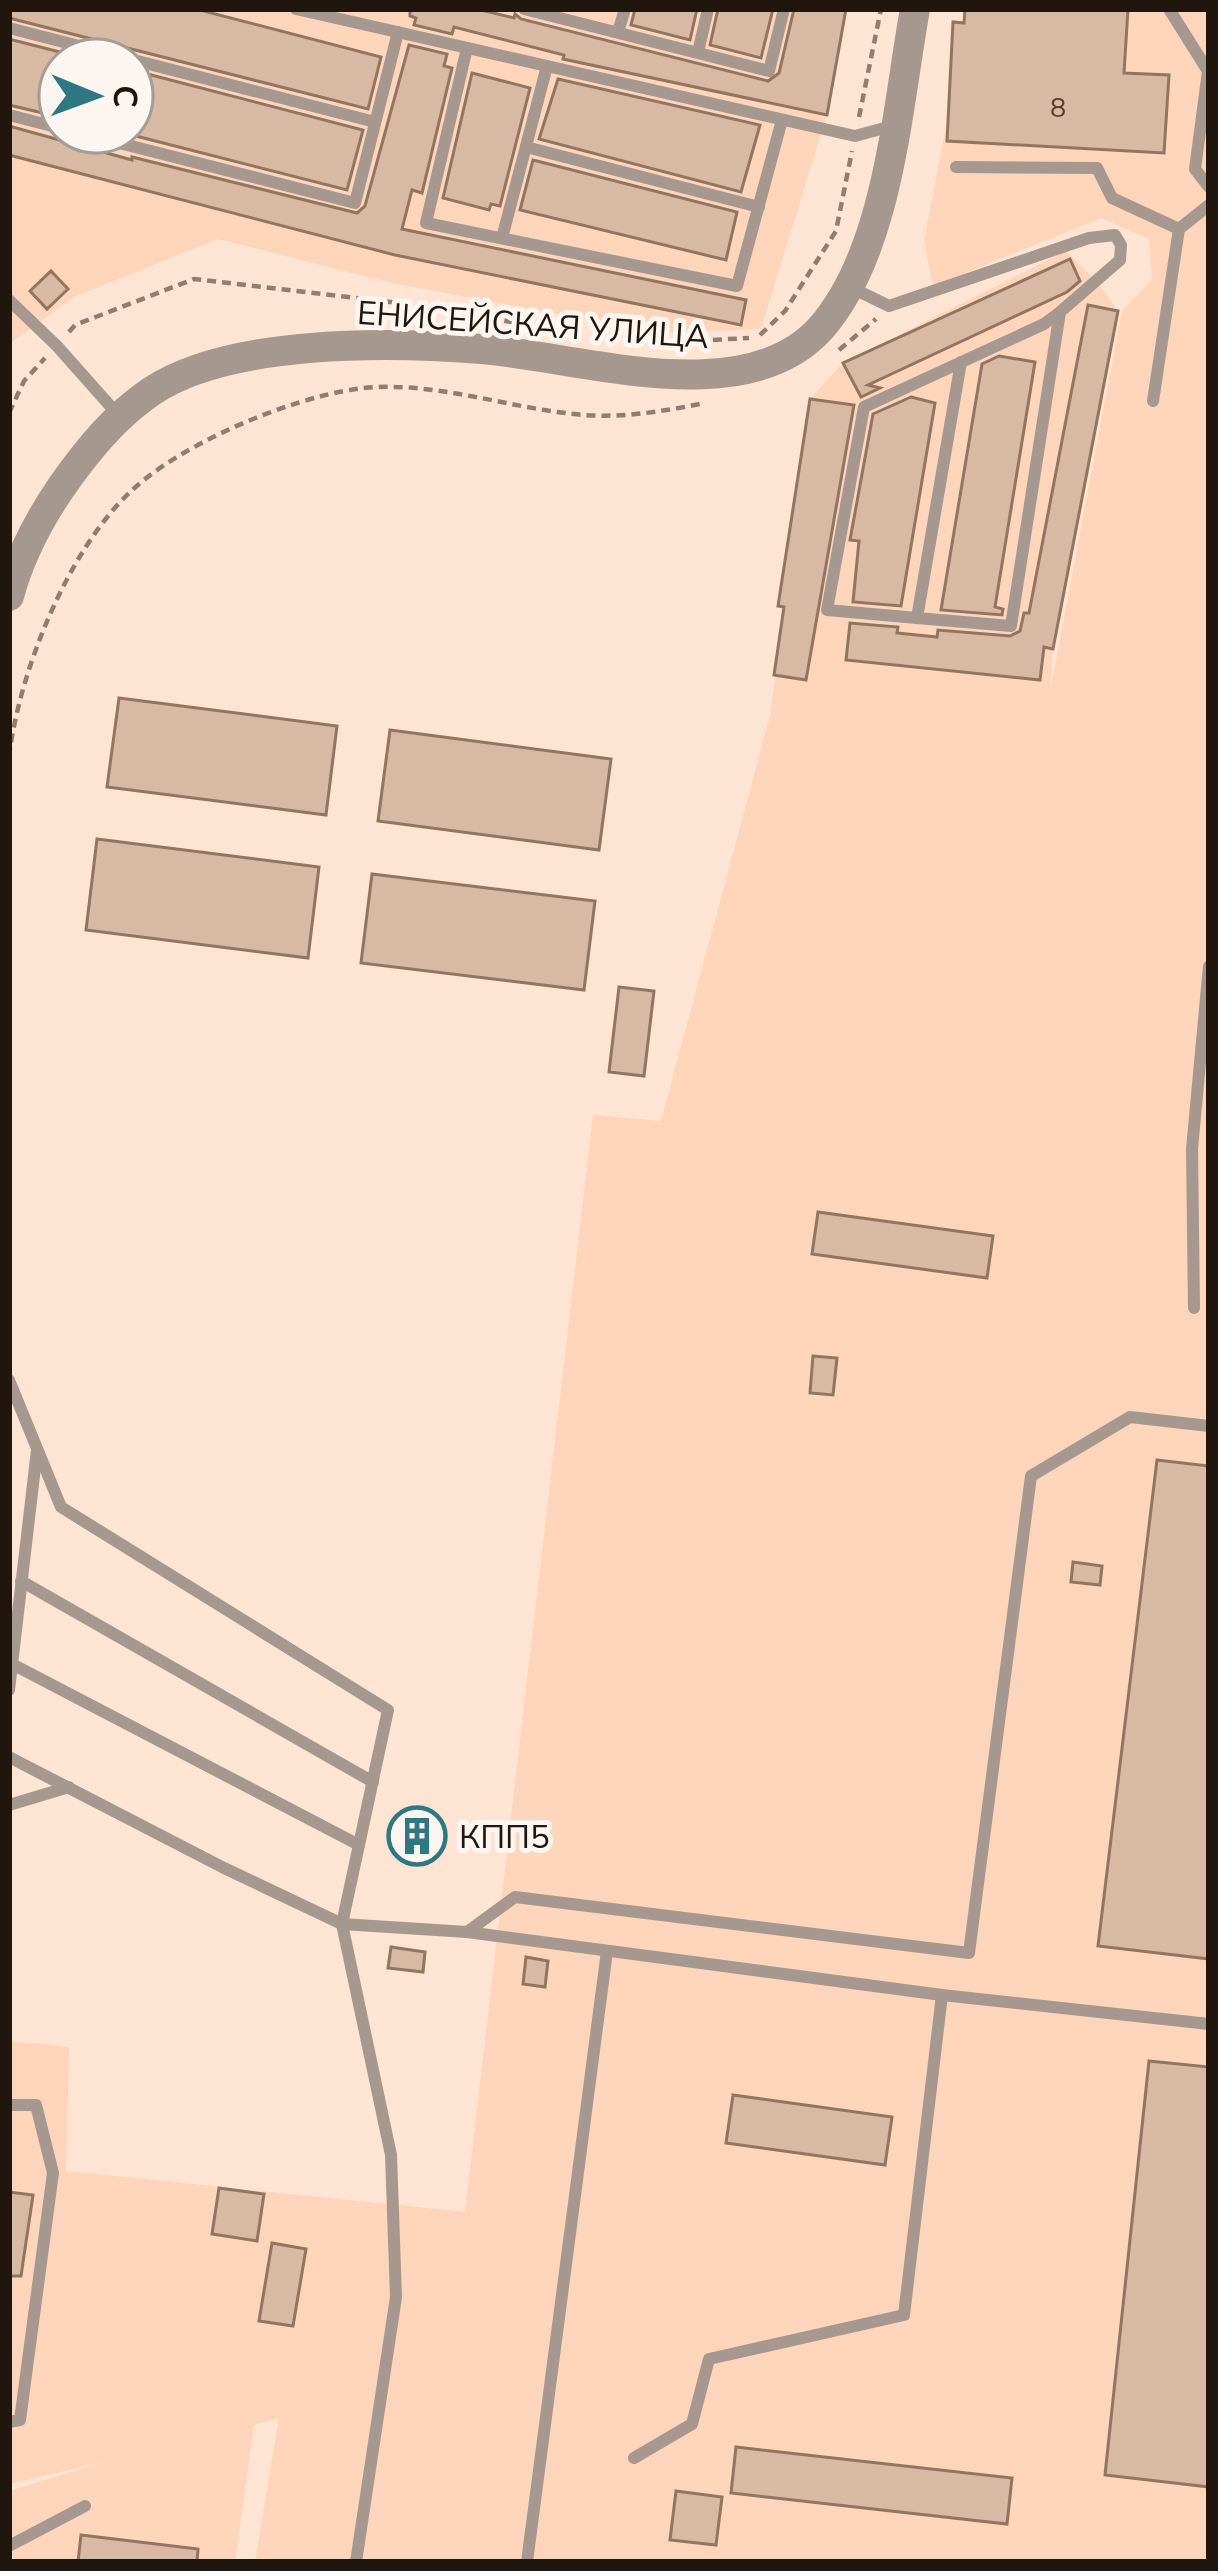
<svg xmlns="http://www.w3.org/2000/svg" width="1218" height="2571" font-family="'Nunito Sans',sans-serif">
<rect width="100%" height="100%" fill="#fee4d2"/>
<!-- built -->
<g fill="#fcd5ba" fill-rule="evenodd">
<path d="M9,9h834l-17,108 -65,212 -100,4 -269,-50 -174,-44 -144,58 -65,47zM60,60h72v72h-72z"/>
<path d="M969,9h240v2553h-954l24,-144 -25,7 -19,137h-226v-71l95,-29 -95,22v-443l60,6 -3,124 399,41 128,-1097 68,6 109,-405 14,-108 -6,-2 32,-207 33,-36 223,-112 31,31 21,29 -65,338 -3,43 72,-381 30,-31 -3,-41 -48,-21 -168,68 -9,-45z"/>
</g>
<!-- building -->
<g fill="#d8b9a3" stroke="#927561" stroke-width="3">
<path d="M9,9h187l185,48 -13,52 -359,-91z"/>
<path d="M410,9h67l37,9 1,-4 6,5 247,62 11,-8 15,-64h52l-19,106 -264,-56 1,-4 -110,-28 -2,7 -38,-9 2,-7 -6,-2z"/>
<path d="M635,9h62l-7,31 -59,-15z"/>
<path d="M718,9h55l-12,49 -51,-13z"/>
<path d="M965,9h163l-4,64 45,2 -5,78 -217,-12 6,-119 11,1z"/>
<path d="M9,39l82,21h-31v57l-51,-12z"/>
<path d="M409,45l38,9 -3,12 8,2 -30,125 -10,-3 -10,39 344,71 -5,25 -346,-70 -386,-100v-29l123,34v-3l225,56 8,-7z"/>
<path d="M132,70l231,60 -16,60 -215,-55z"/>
<path d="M472,73l58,15 -30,118 -9,-2 -2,6 -46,-12z"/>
<path d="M558,79l202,46 -19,67 -202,-53z"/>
<path d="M533,160l204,52 -11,48 -206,-50z"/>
<path d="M1070,259l10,22 -13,11 -199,93 12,3 -19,9 -18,-34z"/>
<path d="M51,271l17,18 -21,20 -17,-18z"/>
<path d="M1088,305l30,6 -65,338 -9,-2 -4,33 -194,-20 4,-37 48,4 -1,6 40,4 1,-7 72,6 10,-5 4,-18h5z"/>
<path d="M999,356l36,6 -40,245 8,2 -1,6 -61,-5 41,-246z"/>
<path d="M911,397l24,6 -34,203 -48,-4 6,-61 -9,-1 23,-126z"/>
<path d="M810,399l44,6 -48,275 -32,-5 10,-68 -6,-1z"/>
<path d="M119,698l218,28 -11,89 -219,-28z"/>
<path d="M390,730l221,29 -12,91 -221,-29z"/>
<path d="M97,839l222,28 -11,91 -222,-28z"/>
<path d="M372,874l223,27 -11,89 -223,-27z"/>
<path d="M619,987l35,4 -10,85 -35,-4z"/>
<path d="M818,1212l175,24 -6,42 -175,-24z"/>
<path d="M813,1356l24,2 -4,37 -23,-2z"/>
<path d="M1157,1460l52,6v493l-111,-13z"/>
<path d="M1073,1562l29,4 -2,19 -29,-3z"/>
<path d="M407,1812l27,3 -7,46 -26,-3z"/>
<path d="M391,1947l34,5 -2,20 -35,-4z"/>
<path d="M526,1957l22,4 -3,26 -22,-3z"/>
<path d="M1149,2061l60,6v420l-104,-12z"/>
<path d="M733,2095l159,22 -7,48 -159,-22z"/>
<path d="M219,2188l45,6 -7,47 -45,-7z"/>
<path d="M9,2192l24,3 -12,81h-12z"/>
<path d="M272,2243l34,6 -13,77 -34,-5z"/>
<path d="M736,2447l276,31 -5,46 -276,-31z"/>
<path d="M676,2491l46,6 -6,48 -46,-5z"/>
<path d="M81,2535l117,14 -1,13h-119z"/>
</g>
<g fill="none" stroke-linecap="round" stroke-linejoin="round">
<!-- path -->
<g stroke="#907d70" stroke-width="4.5" stroke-dasharray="9 6" stroke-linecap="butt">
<path d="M859,117l22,-108"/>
<path d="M69,332l6,-7 119,-46 213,25 122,21"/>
<path d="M760,335l25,-24 51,-80 16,-80"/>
<path d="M653,343l96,-5"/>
<path d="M839,350l37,-31"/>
<path d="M9,413l15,-32 21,-23"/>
<path d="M9,757c10,-84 57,-202 118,-262 50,-50 160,-96 229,-106 71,-10 148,18 218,25 42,5 85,-2 126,-10"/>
</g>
<!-- service -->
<g stroke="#a6988f" stroke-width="12">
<path d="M296,9l559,127 37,-10"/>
<path d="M524,9l245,62 15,-62"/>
<path d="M1169,9l39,62 -13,98 14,18"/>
<path d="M9,28l366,94"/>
<path d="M618,32l7,-23"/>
<path d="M467,48l-41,175 311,63 45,-166"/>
<path d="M698,52l10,-43"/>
<path d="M9,115l51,13"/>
<path d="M76,132l279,71 43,-171"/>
<path d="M526,147l233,60"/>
<path d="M956,167l141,1 15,30 67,31 -26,172"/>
<path d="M1179,229l30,-24"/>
<path d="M502,238l45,-172"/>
<path d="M850,287l39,19 200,-68 26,-3 6,10 -1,15 -60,52 -49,314 -94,-8 44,-256"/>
<path d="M9,300l48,46 63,71"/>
<path d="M917,618l-90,-8 37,-203 180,-83 15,-11"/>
<path d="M1194,1308l-2,-159 17,-183"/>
<path d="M9,1380l52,127 327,203 -46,214 49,231 5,142 -40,265"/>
<path d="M21,1581l352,201"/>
<path d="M12,1664l347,181"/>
<path d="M9,1690l28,-240"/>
<path d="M9,1757l215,111 118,56 125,8 475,63 267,29"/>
<path d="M9,1805l60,-18"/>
<path d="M467,1932l48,-35 454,56 62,-477 99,-59 79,9"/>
<path d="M9,2105h27l17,68 -33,247 -11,2"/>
<path d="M634,2458l58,-34 17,-65 195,-44 38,-320"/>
<path d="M9,2546l76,-40"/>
<path d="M527,2562l80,-611"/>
</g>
<!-- tertiary -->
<path stroke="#a6988f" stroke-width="30" d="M9,596c14,-52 44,-101 77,-142 19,-24 41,-46 66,-63 78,-52 239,-49 329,-42 100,8 264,64 340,-21 68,-78 76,-220 94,-319"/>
</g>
<!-- icons -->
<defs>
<symbol id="building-ring" viewBox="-11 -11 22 22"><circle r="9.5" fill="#fcf5f0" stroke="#307881" stroke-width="1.5"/><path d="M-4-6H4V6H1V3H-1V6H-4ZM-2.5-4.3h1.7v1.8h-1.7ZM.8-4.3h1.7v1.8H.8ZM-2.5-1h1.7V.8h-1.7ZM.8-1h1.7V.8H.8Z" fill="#307881"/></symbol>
</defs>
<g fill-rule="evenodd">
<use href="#building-ring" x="384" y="1803" width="66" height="66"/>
</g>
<g text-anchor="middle" stroke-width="10" stroke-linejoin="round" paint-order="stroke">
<!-- number labels -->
<g font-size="27" fill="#4f3f33">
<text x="1058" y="117">8</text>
</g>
<!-- street labels -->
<g font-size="33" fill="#21160e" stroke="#fcf5f0">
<text transform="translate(533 324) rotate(4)" y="12">ЕНИСЕЙСКАЯ УЛИЦА</text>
</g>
<!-- poi labels -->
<g font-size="33" fill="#21160e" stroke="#fcf5f0" text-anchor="start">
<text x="459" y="1848">КПП5</text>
</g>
</g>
<!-- border -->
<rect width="1218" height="2571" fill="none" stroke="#21160e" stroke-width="24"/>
<!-- north arrow -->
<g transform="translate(96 96) rotate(91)"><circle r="57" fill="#fcf5f0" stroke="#a49c96" stroke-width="3"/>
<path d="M0-9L21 45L0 30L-21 45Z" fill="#307881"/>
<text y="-18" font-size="33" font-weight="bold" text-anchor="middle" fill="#21160e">С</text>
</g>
</svg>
